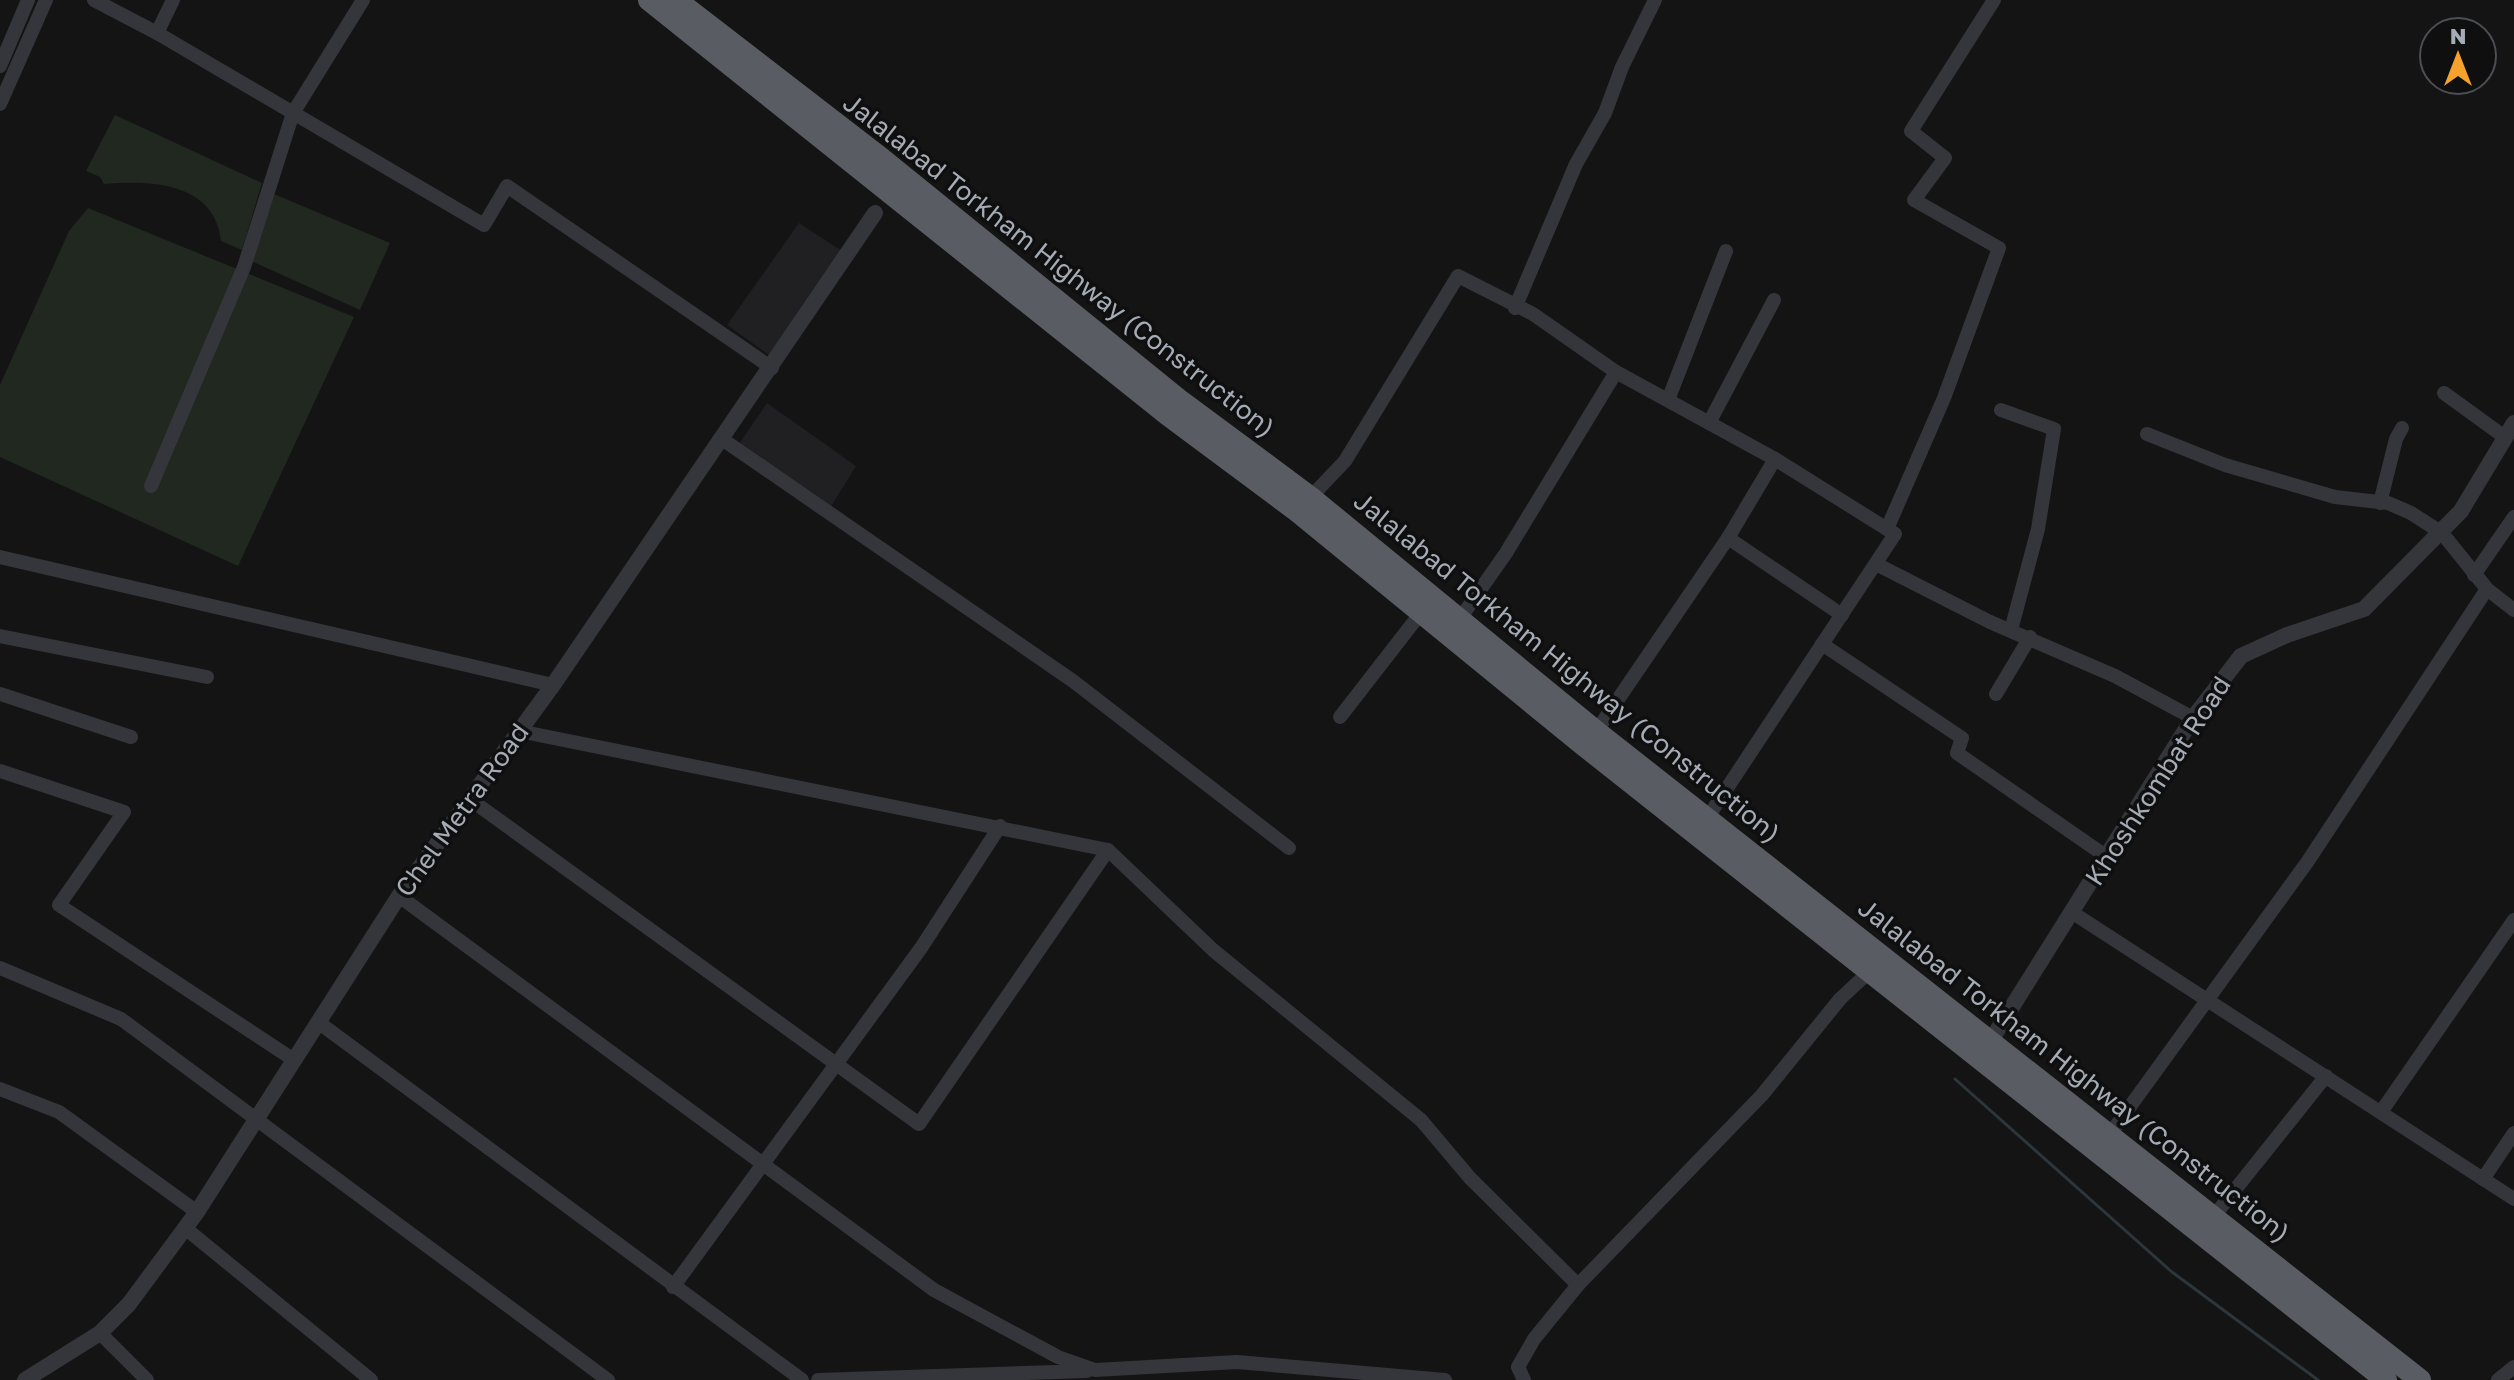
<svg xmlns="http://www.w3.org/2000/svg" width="2514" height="1380" font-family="'Golos Text',sans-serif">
<rect width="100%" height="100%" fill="#141415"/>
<!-- built -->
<g fill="#202022">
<path d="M799,223l46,30 -76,102 -42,-30z"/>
<path d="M767,403l89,63 -26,42 -93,-61z"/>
</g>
<!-- green -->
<g fill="#202820">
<path d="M115,115l147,68 -20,67 -21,-9c-6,-59 -71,-61 -117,-57l-4,-7 -14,-6z"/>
<path d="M274,194l116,49 -30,67 -109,-49z"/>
<path d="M88,208l266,109 -116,249 -238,-109v-72l69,-154z"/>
</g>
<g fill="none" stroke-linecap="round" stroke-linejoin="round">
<!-- stream -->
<path stroke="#2c363b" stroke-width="3" d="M1955,1079l217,193 146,108"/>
<!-- minor -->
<g stroke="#35363b" stroke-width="14">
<path d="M94,0l63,33 16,-33"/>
<path d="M157,33l327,192 23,-39 265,182"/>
<path d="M0,66l28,-66"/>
<path d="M0,104l46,-104"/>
<path d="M1515,308l61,-144 29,-51 17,-46 33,-67"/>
<path d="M2444,393l62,45"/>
<path d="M1668,400l58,-149"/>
<path d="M2001,410l53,19 -16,100 -27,101"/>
<path d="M1709,423l65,-123"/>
<path d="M2147,434l78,31 110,32 53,6 23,10 31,20 45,56 27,21"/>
<path d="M722,439l351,242 216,167"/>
<path d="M151,486l93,-219 49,-154 70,-113"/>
<path d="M1306,502l39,-41 113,-185 75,38 83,58 159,87 120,75 -191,289"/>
<path d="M2380,503l16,-64 6,-11"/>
<path d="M1887,529l57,-131 55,-150 -85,-48 31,-42 -34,-27 83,-131"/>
<path d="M1728,538l114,77"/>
<path d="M0,557l553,128"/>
<path d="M1876,564l114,58 125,54 78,42"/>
<path d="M2474,575l40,-58"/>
<path d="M1457,623l49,-70 110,-181"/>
<path d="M0,636l207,41"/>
<path d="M1822,644l140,94 -5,15 150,104"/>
<path d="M0,694l131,43"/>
<path d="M1996,694l34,-57"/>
<path d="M1340,717l80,-103"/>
<path d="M519,731l589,119 105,100 208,170 49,58 108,107"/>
<path d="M1593,736l135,-198 47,-79"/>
<path d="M0,771l124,41 -65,93 235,155"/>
<path d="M471,800l448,324 189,-274"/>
<path d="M399,896l535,394 124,67 37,13 142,-8 208,18"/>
<path d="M2073,913l441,286"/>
<path d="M0,968l121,51 487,361"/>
<path d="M318,1022l484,358"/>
<path d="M0,1089l59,23 138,100"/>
<path d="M2381,1112l133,-192"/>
<path d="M2105,1141l203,-280 179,-272"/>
<path d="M2483,1179l31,-46"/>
<path d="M2210,1221l116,-145"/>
<path d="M185,1228l186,152"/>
<path d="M673,1287l248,-339 79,-122"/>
<path d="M100,1333l47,47"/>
<path d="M818,1380l269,-9"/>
<path d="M1524,1380l-6,-13 16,-28 44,-54 184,-190 78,-96 30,-28"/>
<path d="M2498,1380l16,-13"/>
</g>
<!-- tertiary -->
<g stroke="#35363b" stroke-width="16">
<path d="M1985,1050l208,-332 48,-62 46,-21 77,-26 97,-98 53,-88"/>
<path d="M25,1380l75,-47 29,-29 68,-92 202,-316 154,-211 322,-472"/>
</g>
<!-- trunk -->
<g stroke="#595c63" stroke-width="22">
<path d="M649,0l519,415 129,96 284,232 805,637"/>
<path d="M676,0l206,159 296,240 132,98 288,236 822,647"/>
</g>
</g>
<g text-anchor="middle" stroke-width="7" stroke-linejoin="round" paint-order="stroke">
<!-- street labels -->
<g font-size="26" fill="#a5acb6" stroke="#0f0f10">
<text transform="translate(1059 265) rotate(38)" y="9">Jalalabad Torkham Highway (Construction)</text>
<text transform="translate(1567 667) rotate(39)" y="9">Jalalabad Torkham Highway (Construction)</text>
<text transform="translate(2158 781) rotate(-57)" y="9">Khoshkombat Road</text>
<text transform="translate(462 810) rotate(-54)" y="9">Chel Metra Road</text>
<text transform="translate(2074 1070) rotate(38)" y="9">Jalalabad Torkham Highway (Construction)</text>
</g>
</g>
<!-- north arrow -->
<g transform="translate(2458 56)"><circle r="38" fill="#0f0f10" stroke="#4b4e52" stroke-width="2"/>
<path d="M0-6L14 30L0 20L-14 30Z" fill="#f4a12d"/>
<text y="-12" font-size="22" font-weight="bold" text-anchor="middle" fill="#a5acb6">N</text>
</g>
</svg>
